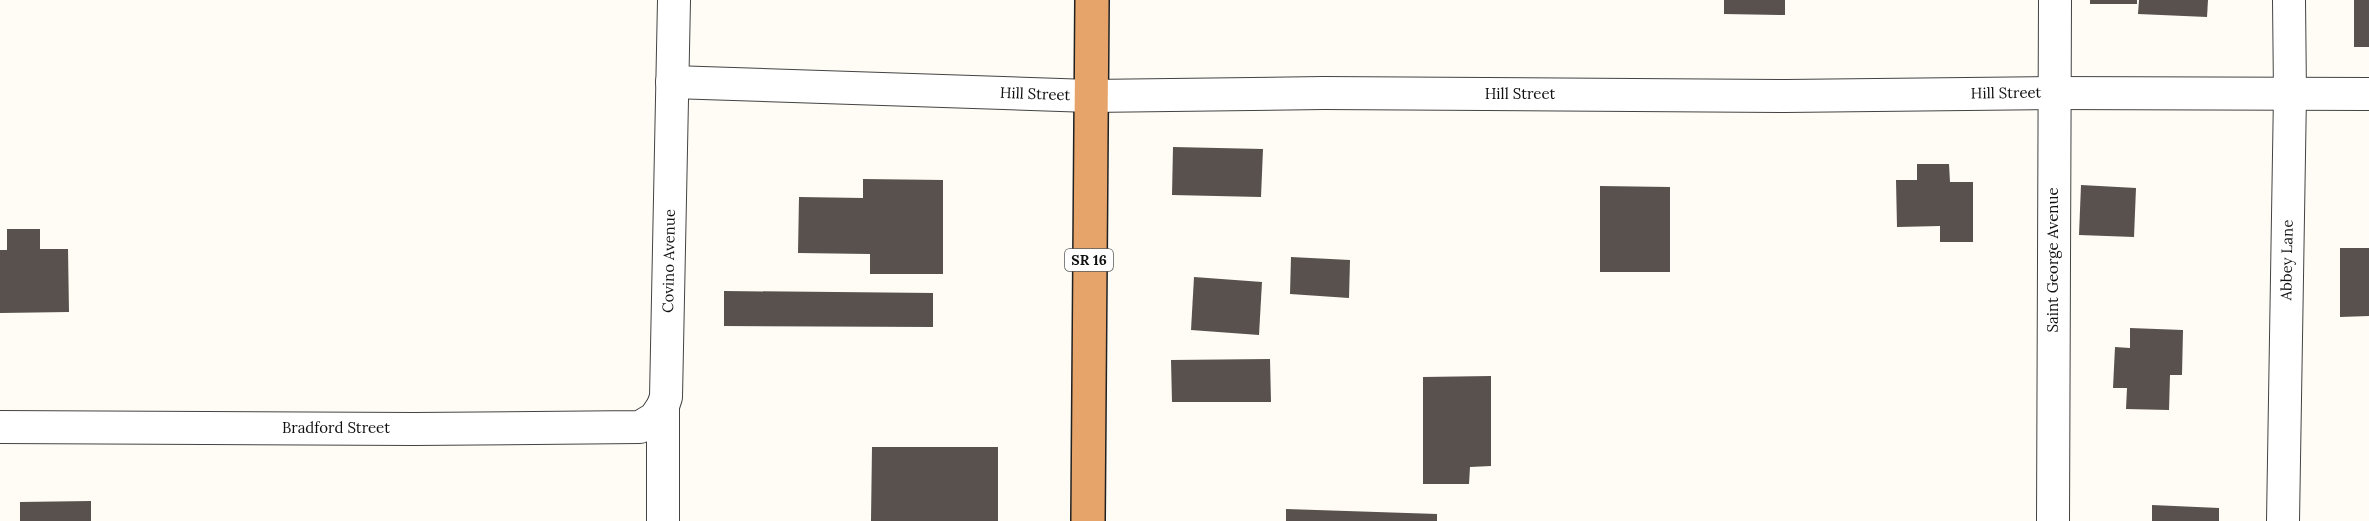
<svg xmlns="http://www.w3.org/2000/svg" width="2369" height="521" font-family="Lora,serif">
<rect width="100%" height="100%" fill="#fefcf4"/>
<!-- building -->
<g fill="#58514d">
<path d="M1724,0h61v15l-61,-1z"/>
<rect x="2090" y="0" width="47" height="4"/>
<path d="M2139,0h69l-1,17 -69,-3z"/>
<rect x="2354" y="0" width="15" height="47"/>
<path d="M1173,147l90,2 -2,48 -89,-2z"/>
<path d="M1917,164h32l1,18h23v60h-33v-16l-43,1 -1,-47h21z"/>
<path d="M863,179l80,1v94h-73v-20l-72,-1 1,-56 64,1z"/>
<path d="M2081,185l55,3 -2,49 -55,-2z"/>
<path d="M1600,186l70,1v85h-70z"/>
<path d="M7,229h33v20h28l1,63 -69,1v-63h7z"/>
<path d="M2340,248h29v68l-29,1z"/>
<path d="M1291,257l59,3 -1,38 -59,-4z"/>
<path d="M1194,277l68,5 -3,53 -68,-5z"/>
<path d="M724,291l209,2v34l-209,-1z"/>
<path d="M2130,328l53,2 -1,45h-12l-1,35 -43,-1 1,-21h-14l2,-41 15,1z"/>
<path d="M1270,359l1,43h-99l-1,-42z"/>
<path d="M1491,376v90l-21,1 -1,17h-46v-107z"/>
<path d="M872,447h126v74h-127z"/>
<path d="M91,501v20h-71v-19z"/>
<path d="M2152,505l67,3v13h-67z"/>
<path d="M1286,509l151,5v7h-151z"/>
</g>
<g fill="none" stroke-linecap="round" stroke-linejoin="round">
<defs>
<g id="street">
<path d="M672,82l418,14 234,-3 461,3 269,-3 315,1"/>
<path d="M0,427l414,2 226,-2 15,-9 8,-12"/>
<path d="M663,521v-115l3,-9 8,-397"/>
<path d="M2053,521l2,-521"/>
<path d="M2283,521l7,-427 -1,-94"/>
</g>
<path id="highway" d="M1088,521l4,-521"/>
</defs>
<!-- street casing -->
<use href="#street" stroke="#434343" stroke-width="34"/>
<!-- highway casing -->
<use href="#highway" stroke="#212121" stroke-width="36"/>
<!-- street -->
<use href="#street" stroke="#fff" stroke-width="32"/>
<!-- highway -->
<use href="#highway" stroke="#e6a46a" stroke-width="33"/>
</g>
<g text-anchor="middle" stroke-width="6" stroke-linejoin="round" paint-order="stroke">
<!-- shield labels -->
<rect fill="#fff" stroke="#585858" stroke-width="1.5" x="1065" y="249" width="48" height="22" rx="4.5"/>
<g font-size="14" font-weight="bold" fill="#101010">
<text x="1089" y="265">SR 16</text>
</g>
<!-- street labels -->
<g font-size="15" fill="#101010" stroke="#fff">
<text transform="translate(2006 93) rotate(-1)" y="5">Hill Street</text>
<text transform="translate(1035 94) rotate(2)" y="5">Hill Street</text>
<text x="1520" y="99">Hill Street</text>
<text transform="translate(2053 260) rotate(-90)" y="5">Saint George Avenue</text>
<text transform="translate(2287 260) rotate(-89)" y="5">Abbey Lane</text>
<text transform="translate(669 261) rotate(-89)" y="5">Covino Avenue</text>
<text x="336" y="433">Bradford Street</text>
</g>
</g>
</svg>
